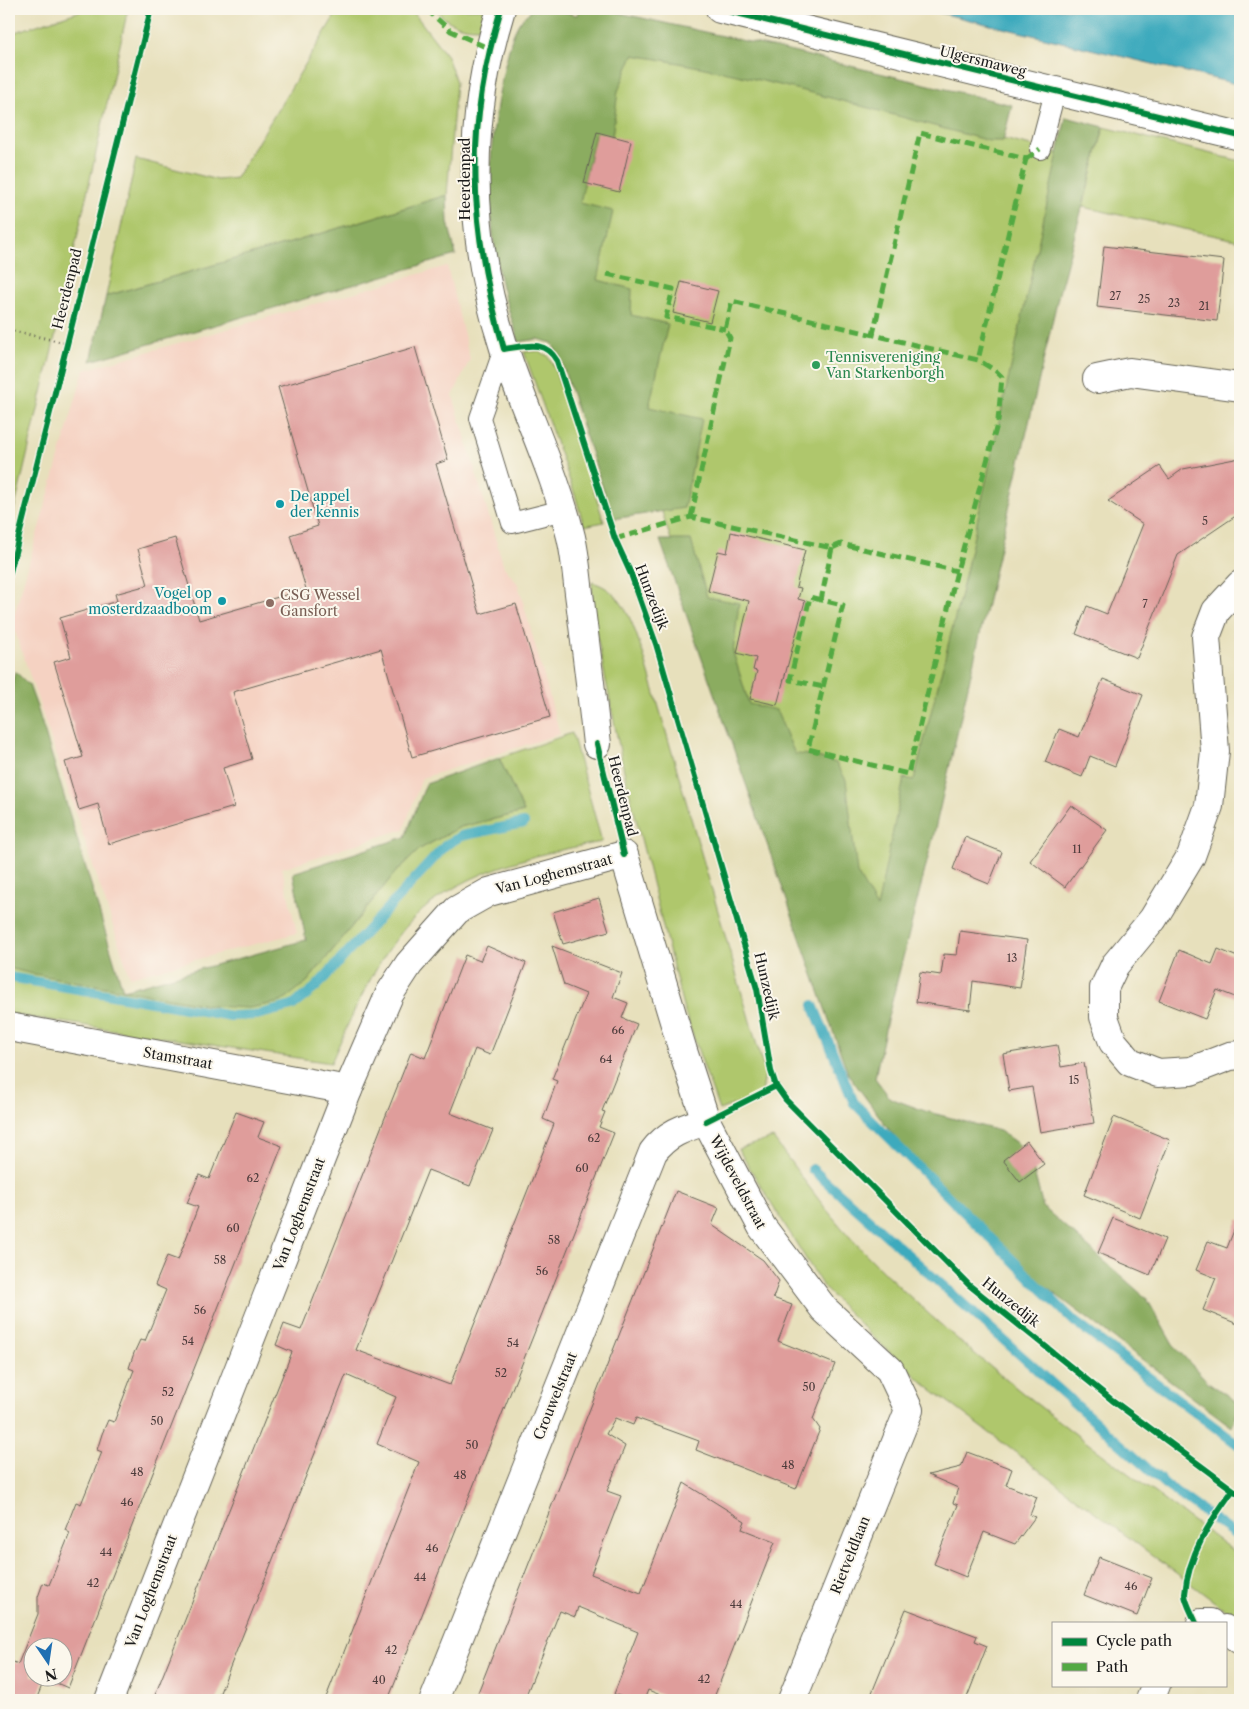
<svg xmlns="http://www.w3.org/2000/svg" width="1249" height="1709" font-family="'Libre Caslon Text',serif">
<rect width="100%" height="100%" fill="#fbf7ec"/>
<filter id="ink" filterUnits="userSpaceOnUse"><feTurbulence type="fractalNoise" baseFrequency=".02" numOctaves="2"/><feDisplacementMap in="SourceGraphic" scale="10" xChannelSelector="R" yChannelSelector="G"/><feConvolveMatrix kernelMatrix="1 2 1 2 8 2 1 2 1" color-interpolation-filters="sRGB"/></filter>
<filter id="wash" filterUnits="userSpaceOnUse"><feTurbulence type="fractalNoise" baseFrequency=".0096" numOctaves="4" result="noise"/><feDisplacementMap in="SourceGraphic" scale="20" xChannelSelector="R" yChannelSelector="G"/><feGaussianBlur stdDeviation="1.12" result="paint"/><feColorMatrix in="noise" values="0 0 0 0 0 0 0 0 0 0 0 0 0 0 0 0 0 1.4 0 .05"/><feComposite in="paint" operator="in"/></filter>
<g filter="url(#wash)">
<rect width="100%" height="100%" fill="#e7e0bc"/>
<!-- built -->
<path fill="#f5d2c2" d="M447,266l23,93 -17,37 51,171 14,17 42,150 -138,44 -18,51 -122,39 15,65 -167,44 -118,-355 72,-252z"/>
<!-- green -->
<g fill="#afc76c" stroke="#667244">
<path d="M87,9h41l-76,341 -43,182v-498z"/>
<path d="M339,9h72l36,47 9,26 -9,113 -160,49 -181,52 30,-137 82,21 18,-2z"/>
<path d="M435,9h51l-2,12 -6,7c-19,0 -31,-5 -43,-19z"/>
<path d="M608,40l455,114 -187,805 -63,-7 -147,-427 -96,-321z"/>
<path d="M1104,127l136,34v80l-157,-34z"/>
<path d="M539,351l9,5 5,8 51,158 -20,4 -8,-28 -52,-146z"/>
<path d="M592,582c33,9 41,44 52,74l121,417 -3,21 -43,16 -35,-100 -60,-239 -31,-155z"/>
<path d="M572,733l30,109c-69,12 -151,31 -198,87 -32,39 -53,88 -73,134l-322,-49v-46l203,38 95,-24 87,-108 26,-25 40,-22 64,-15 -25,-54z"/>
<path d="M773,1138c29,39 57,80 92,115 113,115 246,207 375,303v65l-313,-235 -54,-49 -49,-49 -86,-139z"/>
</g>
<!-- forest -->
<g fill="#8bac60" stroke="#54643e">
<path d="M533,9h19l25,6 2,-6h23l174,39 236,57 -9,36h-14c-118,-32 -235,-67 -356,-86l-15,36 -6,46 -17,-3 -15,69 33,8 -15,69 34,9 -1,26 37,9 -19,83 53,12 -18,89 -71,11 -53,-161 -8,-15 -15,-4 -18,3c-7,-23 -16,-46 -20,-69 -14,-69 -10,-141 6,-208 4,-15 7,-34 17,-46 3,-4 8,-7 11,-10z"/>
<path d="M1066,117l38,10 -46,170 -125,541 -47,187 -11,53 15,20 35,13 75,20 29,21 14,55 104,92 26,46 35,37 32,22 -8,23 -197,-148 -100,-94 -36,-42 -51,-69 -188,-534h31l16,57 32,6 -6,49 16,52 27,6 19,44 17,1 24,8 10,17 11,93 20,35 27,-130 10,2 48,-190z"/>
<path d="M447,195l1,27 8,33 -365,106 15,-65 181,-52z"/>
<path d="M15,671l14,14 8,22 86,283 183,-50 -13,-67 112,-36 21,-53 73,-26 25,54 -64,15 -40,22 -26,25 -87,108 -26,20 -32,6 -37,-2 -183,-33 -20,-5v-272z"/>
</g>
<!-- water -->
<path fill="#3daabd" stroke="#2c636c" d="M924,9h316v76z"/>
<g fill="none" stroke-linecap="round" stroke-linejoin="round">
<!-- stream -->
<g stroke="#3daabd" stroke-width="10">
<path d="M9,977l222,39 26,-1 35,-9 23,-18 131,-143 15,-9 63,-13"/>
<path d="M813,1005l41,98 221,219 165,124"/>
<path d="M812,1169l354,316 74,53"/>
</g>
</g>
<g id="blocks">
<!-- building -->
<g fill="#df9d9b" fill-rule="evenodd">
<path d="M597,132l34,9 -12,51 -35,-9z"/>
<path d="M1104,246l120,14 -7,61 -120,-14z"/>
<path d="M681,282l37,9 -8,31 -37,-9z"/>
<path d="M415,347l33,113 -12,4 44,150 36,-10 34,113 -138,40 -31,-108 -148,43 19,67 -29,9 11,39 -125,37 -11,-40 -19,6 -14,-48 18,-5 -29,-95 17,-5 -11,-39 57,-17 -2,-7 33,-9 -10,-36 37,-11 24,82 107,-31 -16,-54 28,-9 -40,-139z"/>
<path d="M1240,458v55l-62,42 -41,103 -61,-24 11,-28 20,8 36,-90 -35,-23 52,-35 9,13 14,-10z"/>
<path d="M731,532l74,18 -9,37 5,1 -3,11 7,2 -28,104 -27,-6 7,-28 -4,-1 3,-12 -19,-5 12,-52 -41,-10 10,-40 9,2z"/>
<path d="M1103,679l40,16 -28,71 -25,-10 -8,21 -37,-15 14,-33 20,8z"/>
<path d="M1071,805l36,25 -42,57 -35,-26z"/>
<path d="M965,837l37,15 -13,32 -36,-15z"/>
<path d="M599,898l10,33 -46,13 -10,-32z"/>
<path d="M960,931l67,9 -7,48 -47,-7 -3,29 -54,-8 4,-30 21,3 3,-21 13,1z"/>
<path d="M487,946l39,17 -36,92 -15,-6 -25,64 43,17 -23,56 -42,-16 -72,180 94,35 99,-248 5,-13 -11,-5 14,-38 -5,-2 34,-85 -22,-9 -12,-39 70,27 -9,24 15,6 -6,15 15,6 -35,87 3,1 -6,15 15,6 -226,567h-63l94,-238 -42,-18 19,-47 -50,-22 -129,325h-64l139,-348 -16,-7 8,-21 17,6 110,-278 14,6 40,-103 15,6z"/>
<path d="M1218,949l22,9v41l-23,-9 -12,29 -46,-18 20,-51 33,14z"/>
<path d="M1057,1045l4,22 23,-4 10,60 -54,9 -8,-45 -23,4 -6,-37z"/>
<path d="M236,1112l28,10 -6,15 24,9 -214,542 -23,-10 -9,22h-27v-40l9,4 20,-50v-17l5,-14 6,2 21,-52 -5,-3 11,-28 5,2 21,-52 -5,-2 5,-16 6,-14 6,2 20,-52 -5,-2 5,-15 6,-13 5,1 21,-51 -11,-5 12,-29 11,4 20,-53 -11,-4 12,-28 10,4zM32,1646h30v30h-30z"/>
<path d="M1114,1117l56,23 -30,78 -56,-23z"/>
<path d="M1027,1141l17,23 -24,18 -17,-22z"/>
<path d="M676,1191l43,17 -7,17 51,35 16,21 -6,17 19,7 -14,36 57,23 -22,55 7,10 -24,60 -100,-39 3,-9 -63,-23 -3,7 -18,-7 -9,16 19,12 -18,45 14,5 -30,78 50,19 43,-110 61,38 -3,8 33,13 -29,74 -33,84h-40l-25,-10 -4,10h-14l-16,-6 24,-62 -60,-25 -3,10 -15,-6 -36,89h-49z"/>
<path d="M1113,1218l52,21 -15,36 -52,-22z"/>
<path d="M1238,1220h2v105l-37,-15 13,-32 -20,-8 12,-29 19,7z"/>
<path d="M967,1452l45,17 -6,16 31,12 -7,18 5,2 -20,27 -31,-12 -18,45 -32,-13 24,-59 -5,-2 5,-15 -30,-13 33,-8z"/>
<path d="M1099,1557l53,21 -15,38 -53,-21z"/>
<path d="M906,1609l71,27 -2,5 12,5 -21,54h-97z"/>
</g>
</g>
</g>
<g filter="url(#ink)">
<use href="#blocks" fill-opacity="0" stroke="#636154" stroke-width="1"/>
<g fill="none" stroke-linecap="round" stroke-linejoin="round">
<defs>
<g id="lane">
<path d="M1040,149l15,-57"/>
<path d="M504,349l-24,69 32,105 51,-13"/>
</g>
<g id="street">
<path d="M501,9c-35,114 -34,225 3,339 21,64 51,124 67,189 5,21 6,43 9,64 6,48 12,96 17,143"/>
<path d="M720,9l520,127"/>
<path d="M1097,379l33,-7 110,15"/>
<path d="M1240,585l-24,26 -10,26 9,114 -6,55 -18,50 -38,63 -38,46 -11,23v29l9,25 17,20 28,11 33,-2 39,-15 10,-1"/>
<path d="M9,1027l339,63"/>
<path d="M1201,1623h9"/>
<path d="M1225,1629l15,11"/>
<path d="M109,1700l239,-610 42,-97 19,-29 48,-54 32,-18 135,-37 59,196 23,70 56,106 62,82 66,61 19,40 -117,290"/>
<path d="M434,1700l219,-548c14,-19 31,-24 53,-31"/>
<path d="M1150,1700l6,-15"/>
</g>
</defs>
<!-- lane casing -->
<use href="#lane" stroke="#636154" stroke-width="22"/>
<!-- street casing -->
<use href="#street" stroke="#636154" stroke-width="30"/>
<!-- path -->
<path stroke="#636154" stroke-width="3" stroke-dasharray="1 4" stroke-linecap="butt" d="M9,330l57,13"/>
<!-- lane -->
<use href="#lane" stroke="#fff" stroke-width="20"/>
<!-- street -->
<use href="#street" stroke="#fff" stroke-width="28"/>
<!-- quiet -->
<g stroke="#52a943" stroke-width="5" stroke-dasharray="10 5" stroke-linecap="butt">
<path d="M426,9l25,22 39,18"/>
<path d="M1026,159l14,-10"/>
<path d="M607,274l66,15 -7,28 59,12"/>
<path d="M691,517l39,-179 -5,-9 7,-28 246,59 48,-201 -106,-26 -47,201"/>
<path d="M615,539l76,-22 141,31 9,-4 116,27"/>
<path d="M832,548l-11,52 22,5 -35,144 100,25 49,-203 41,-150 4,-44 -6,-6 -18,-11"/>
<path d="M821,600l-11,-3 -20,83 34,7"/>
</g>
<defs>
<g id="cycleway">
<path d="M501,9c-37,122 -32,219 3,340 22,-3 41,-10 53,12l58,178 16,35 25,70 101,345 14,82 5,15 10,14 183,185 143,115 128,95"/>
<path d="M720,9l520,127"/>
<path d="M9,576l142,-567"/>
<path d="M597,744l27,111"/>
<path d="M706,1121l70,-35"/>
<path d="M1196,1623c-3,-8 -11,-21 -11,-29 3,-39 26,-74 48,-104"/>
</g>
</defs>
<!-- cycleway casing -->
<use href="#cycleway" stroke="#fbf7ec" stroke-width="9"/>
<!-- cycleway -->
<use href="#cycleway" stroke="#00873e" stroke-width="6"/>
</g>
</g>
<!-- markers -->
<circle fill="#2e9e5b" stroke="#fbf7ec" stroke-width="2" cx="816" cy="365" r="5"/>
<g fill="#0f9aa8" stroke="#fbf7ec" stroke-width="2">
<circle cx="280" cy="504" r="5"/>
<circle cx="222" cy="601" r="5"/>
</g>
<circle fill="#8d6e63" stroke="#fbf7ec" stroke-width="2" cx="270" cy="603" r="5"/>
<g text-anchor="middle" stroke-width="4" stroke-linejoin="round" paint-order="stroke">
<!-- number labels -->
<g font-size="11" fill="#4d3c3c">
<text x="1115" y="300">27</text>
<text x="1144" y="303">25</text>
<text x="1174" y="307">23</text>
<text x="1204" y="310">21</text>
<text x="1205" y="525">5</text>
<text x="1145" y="608">7</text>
<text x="1077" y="853">11</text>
<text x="1012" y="962">13</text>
<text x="618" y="1034">66</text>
<text x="606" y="1063">64</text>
<text x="1074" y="1084">15</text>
<text x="594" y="1142">62</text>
<text x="582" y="1172">60</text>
<text x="253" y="1182">62</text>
<text x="233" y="1232">60</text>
<text x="554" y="1244">58</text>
<text x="220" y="1264">58</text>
<text x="542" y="1275">56</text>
<text x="200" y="1314">56</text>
<text x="188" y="1345">54</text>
<text x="513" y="1347">54</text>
<text x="501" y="1377">52</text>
<text x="809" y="1391">50</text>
<text x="168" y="1396">52</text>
<text x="157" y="1425">50</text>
<text x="472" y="1449">50</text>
<text x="788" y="1469">48</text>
<text x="137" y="1476">48</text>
<text x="460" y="1479">48</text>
<text x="127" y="1506">46</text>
<text x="432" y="1552">46</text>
<text x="106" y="1556">44</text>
<text x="420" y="1581">44</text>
<text x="93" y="1587">42</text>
<text x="1131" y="1590">46</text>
<text x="736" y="1608">44</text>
<text x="391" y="1654">42</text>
<text x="704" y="1683">42</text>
<text x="379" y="1684">40</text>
</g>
<!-- street labels -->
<g font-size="14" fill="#1c1c1c" stroke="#fbf7ec">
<text transform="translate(983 61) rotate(14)" y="5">Ulgersmaweg</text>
<text transform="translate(465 179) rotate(-90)" y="5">Heerdenpad</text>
<text transform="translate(67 289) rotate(-76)" y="5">Heerdenpad</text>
<text transform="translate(652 597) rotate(69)" y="5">Hunzedijk</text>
<text transform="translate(623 796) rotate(76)" y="5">Heerdenpad</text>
<text transform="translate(554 874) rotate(-15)" y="5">Van Loghemstraat</text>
<text transform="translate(767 986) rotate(77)" y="5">Hunzedijk</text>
<text transform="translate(178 1058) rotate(10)" y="5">Stamstraat</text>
<text transform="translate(738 1182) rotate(62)" y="5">Wijdeveldstraat</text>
<text transform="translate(299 1214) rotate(-69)" y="5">Van Loghemstraat</text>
<text transform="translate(1011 1302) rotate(39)" y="5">Hunzedijk</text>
<text transform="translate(555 1396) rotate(-68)" y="5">Crouwelstraat</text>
<text transform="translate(850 1555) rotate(-68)" y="5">Rietveldlaan</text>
<text transform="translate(151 1591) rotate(-69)" y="5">Van Loghemstraat</text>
</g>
<!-- leisure labels -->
<g font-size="14" fill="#27864d" stroke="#fbf7ec" text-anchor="start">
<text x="826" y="362">Tennisvereniging<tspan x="826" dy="16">Van Starkenborgh</tspan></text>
</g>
<!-- culture labels -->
<g font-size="14" fill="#0d838f" stroke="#fbf7ec" text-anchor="start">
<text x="290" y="501">De appel<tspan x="290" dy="16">der kennis</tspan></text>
<text x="212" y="598" text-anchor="end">Vogel op<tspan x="212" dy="16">mosterdzaadboom</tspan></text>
</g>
<!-- education labels -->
<g font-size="14" fill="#785e54" stroke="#fbf7ec" text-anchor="start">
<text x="280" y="600">CSG Wessel<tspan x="280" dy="16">Gansfort</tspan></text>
</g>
</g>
<!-- margin -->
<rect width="1249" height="1709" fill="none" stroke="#fbf7ec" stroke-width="30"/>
<!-- legend -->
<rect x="1052" y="1622" width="175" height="65" fill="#fbf7ec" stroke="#a29f99"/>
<rect x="1062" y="1638" width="25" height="8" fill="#00873e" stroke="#a29f99"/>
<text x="1096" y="1646" font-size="15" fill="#1c1c1c">Cycle path</text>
<rect x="1062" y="1663" width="25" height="8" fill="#52a943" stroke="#a29f99"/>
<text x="1096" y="1672" font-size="15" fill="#1c1c1c">Path</text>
<!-- north arrow -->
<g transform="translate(48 1662) rotate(167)"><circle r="24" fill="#fbf7ec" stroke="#a29f99"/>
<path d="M0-4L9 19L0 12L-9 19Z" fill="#1f6fb2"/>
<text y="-8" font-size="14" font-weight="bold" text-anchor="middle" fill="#1c1c1c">N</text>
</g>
</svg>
